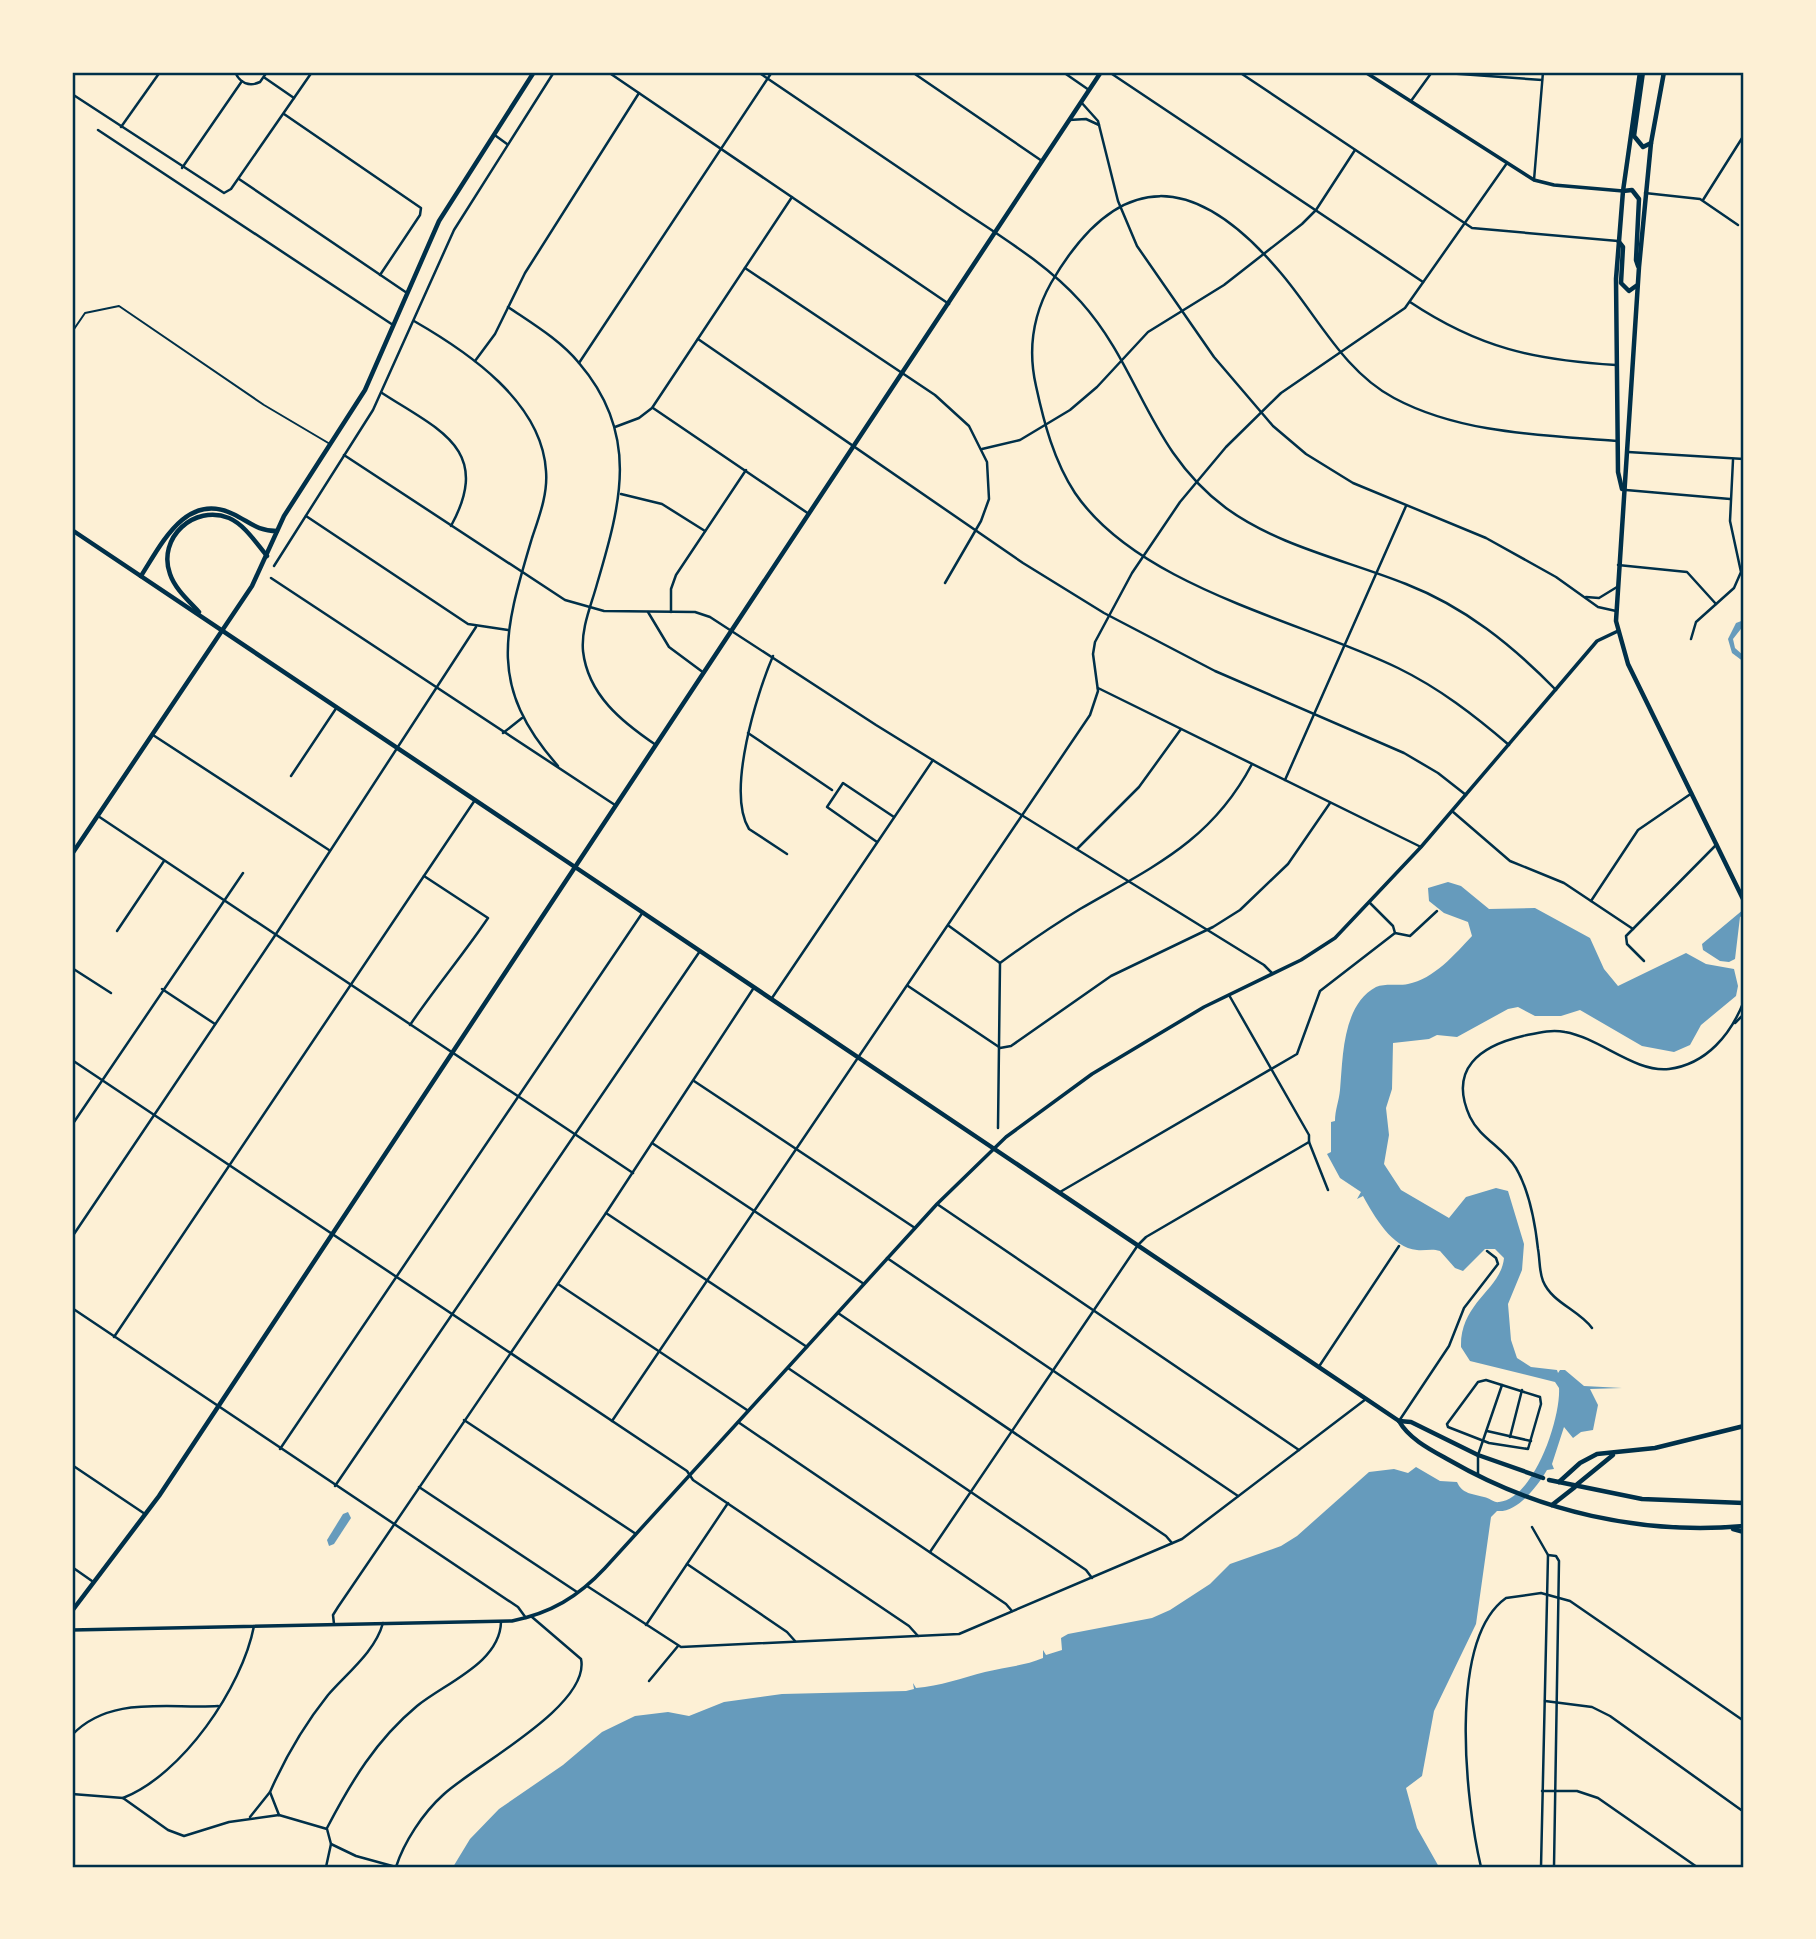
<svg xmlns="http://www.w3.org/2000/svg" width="1816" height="1939" font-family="'Asap Condensed',sans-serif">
<rect width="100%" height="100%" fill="#fdf0d5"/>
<!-- water -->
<g fill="#669bbc">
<path d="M1744,620v5l-11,14 2,9 9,8v6l-12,-9 -4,-14 8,-16z"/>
<path d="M1448,882l13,4 28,23 46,-1 55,30 14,31 14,17 68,-33 20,11 28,5 4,17 -2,10 -35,29 -11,20 -16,7 -32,-6 -62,-36 -19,6h-26l-17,-9 -10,2 -51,28 -20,-2 -8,4 -36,4 -1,46 -6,19 3,27 -5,29 17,26 48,28 17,-21 30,-9 12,3 16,53 -2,26 -14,34 3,36 6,18 14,9 26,3 1,3 2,-3h5l19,16 38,2 -32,1 8,16 -5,25 -12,2 -8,6 -9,-11 -12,37 2,5 -7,1c-10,17 -30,43 -50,41l-6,6 -15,107 -42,87 -12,65 -16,12 11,40 22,39h-986l17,-28 29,-30 64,-44 39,-33 33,-16 33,-4 21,4 35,-14 58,-8 124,-3 8,-2 -1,-6 3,5c24,-2 46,-10 69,-16 20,-5 39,-6 58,-14v-8l3,5 16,-5 -1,-12 7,-4 84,-16 18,-8 40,-26 20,-20 51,-18 16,-10 72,-64 25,-3 14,4 8,-6 24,14 17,1c5,12 16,12 27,15 6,1 10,6 15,5 36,-4 62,-85 60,-114l-4,-6 -85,-21 -9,-14c-1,-45 40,-57 43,-89l-9,-9h-10l-22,22 -8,-3 -15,-17c-8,-3 -15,0 -23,-1 -25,-2 -43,-34 -54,-54l-6,3 4,-7 -21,-14 -13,-24 4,-2v-30l4,-1c0,-11 4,-20 5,-31 3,-32 2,-85 36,-103 9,-4 22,-1 32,-3 26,-5 47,-30 64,-48l-4,-14 -24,-9 -15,-12 -1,-13z"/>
<path d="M1744,909v6l-4,2 -5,42 -6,3 -9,-1 -17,-11 -1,-6z"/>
<path d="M348,1512l3,6 -17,26 -5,2 -2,-6 16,-26z"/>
</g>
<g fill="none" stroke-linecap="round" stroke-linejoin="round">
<!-- service -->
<path stroke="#003049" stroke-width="2" d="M72,332l13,-19 34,-7 145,99 66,39"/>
<!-- minor -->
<g stroke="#003049" stroke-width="2.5">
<path d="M235,72c5,11 14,15 25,10l7,-10"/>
<path d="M608,72l341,232"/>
<path d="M758,72c64,43 128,87 193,131 45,31 93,58 130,99 60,67 67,148 145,206 52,38 120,52 180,76 59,23 106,61 150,106"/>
<path d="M912,72l130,89"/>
<path d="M1063,72l26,18"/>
<path d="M1109,72l314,210"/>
<path d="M1239,72l233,156 146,13"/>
<path d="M265,78l29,20"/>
<path d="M72,94l152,99 7,-4 81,-117"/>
<path d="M1411,101l21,-29 110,8"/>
<path d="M1081,102l17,19 20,80 19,45 77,111 59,69 33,28 47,29 133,55 70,39 42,30 18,4"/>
<path d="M284,114l137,94 -1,7 -40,60"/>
<path d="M1069,120l17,-1 13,6"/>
<path d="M121,127l39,-55"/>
<path d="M98,130l295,195"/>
<path d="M496,136l11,8"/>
<path d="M182,168l60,-87"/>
<path d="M239,179l168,114"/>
<path d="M1534,180l9,-108"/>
<path d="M1645,193l55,6 38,26"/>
<path d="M1703,200l41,-65"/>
<path d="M745,268l190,127 34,31 18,36 2,37 -8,22 -36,62"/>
<path d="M1410,302c69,46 124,58 206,63"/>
<path d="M508,307c25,17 52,33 71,56 61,71 42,140 18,221 -6,22 -16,44 -14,67 5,44 39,71 73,94"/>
<path d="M414,321c54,31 128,81 132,150 2,23 -7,46 -14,67 -28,94 -45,148 26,228"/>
<path d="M698,339l325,224 81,50 111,58 189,82 34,20 28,22"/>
<path d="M475,361l20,-27 30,-61 114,-180"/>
<path d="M579,363l193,-291"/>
<path d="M382,393c57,37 111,56 69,133"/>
<path d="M653,408l156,106"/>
<path d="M615,427l24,-9 13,-10 140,-211"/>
<path d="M982,449l38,-9 50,-30 27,-23 51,-55 76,-47 78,-61 14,-14 39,-60"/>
<path d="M1628,452l116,7"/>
<path d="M344,455l221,145 39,11 91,1 15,5 166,108 388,240 8,8"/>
<path d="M1626,490l104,9"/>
<path d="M621,494l41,10 43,27"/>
<path d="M306,516l162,108 40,6"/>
<path d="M1618,565l69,7 29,32"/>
<path d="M274,566l99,-156 81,-180 100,-158"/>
<path d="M271,578l344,227"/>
<path d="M1586,597l13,1 18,-11"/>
<path d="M648,612l21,35 35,26"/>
<path d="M671,612v-23l5,-14 70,-105"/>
<path d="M1691,639l5,-17 38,-34 7,-16 -11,-51 3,-61"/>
<path d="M773,656c-16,37 -47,136 -24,173l38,25"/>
<path d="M1098,688l323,159"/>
<path d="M503,733l19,-15"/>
<path d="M748,733l84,57"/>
<path d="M153,735l176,115"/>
<path d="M1509,745c-35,-30 -70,-57 -111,-77 -99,-48 -259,-81 -323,-175 -21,-32 -31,-70 -39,-107 -8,-35 -3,-71 15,-103 69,-119 146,-109 229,-11 37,43 63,99 114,126 67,36 149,37 223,43"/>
<path d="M291,776l46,-69"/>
<path d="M1285,780l121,-274"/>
<path d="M1452,811l58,50 54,22 69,46"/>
<path d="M98,816l535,357"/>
<path d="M877,842l-50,-35 16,-24 51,34"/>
<path d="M1077,849l62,-62 42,-58"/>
<path d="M1591,901l47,-71 54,-37"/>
<path d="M1370,903l23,23 2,7 15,3 27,-25"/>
<path d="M949,926l51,37"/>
<path d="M117,931l47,-70"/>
<path d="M1644,961l-17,-17 -1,-8 91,-92"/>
<path d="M1000,963c26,-19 52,-37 80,-54 72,-42 131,-67 172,-145"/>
<path d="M72,968l39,25"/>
<path d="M908,986l91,61"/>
<path d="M162,989l53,35"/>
<path d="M1229,995l80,140v7l19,48"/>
<path d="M772,998l161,-238"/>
<path d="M1735,1023l9,-9"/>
<path d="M410,1025c25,-37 53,-70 78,-107l-64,-42"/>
<path d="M1000,1048l11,-2 100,-70 102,-49 27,-17 48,-46 42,-61"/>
<path d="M72,1060l615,411 6,9 216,146 9,10"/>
<path d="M694,1081l221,147"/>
<path d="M72,1125l171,-252"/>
<path d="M998,1128l2,-164"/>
<path d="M652,1143l212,141"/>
<path d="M1060,1192l237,-138 23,-63 75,-58"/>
<path d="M937,1204l362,246"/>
<path d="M606,1213l201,134"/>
<path d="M72,1237l204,-303 200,-307"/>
<path d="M887,1258l351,238"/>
<path d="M558,1284l189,126"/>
<path d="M72,1308l446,299 8,11"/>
<path d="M838,1313l328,223 6,7"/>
<path d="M1592,1328c-13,-18 -40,-25 -49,-47 -4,-10 -3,-21 -5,-32 -3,-27 -8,-57 -22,-81 -12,-20 -36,-30 -46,-51 -22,-48 10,-71 53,-81 14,-3 28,-7 42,-4 35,6 70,41 104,37 38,-5 62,-35 75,-68"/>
<path d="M114,1337l361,-537"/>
<path d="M1320,1365l79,-119"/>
<path d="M788,1368l298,202 6,8"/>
<path d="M1486,1380l54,17 1,7 -13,45 -39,-6 -41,-16 -1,-3 31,-42z"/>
<path d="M464,1420l172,114"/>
<path d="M612,1421l478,-706 8,-24 -5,-37 2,-12 37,-69 48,-71 46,-55 55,-54 124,-85 102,-145"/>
<path d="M1399,1421l50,-75 15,-38 34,-44 -2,-6 -9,-7"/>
<path d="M738,1422l268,182 6,7"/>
<path d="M1487,1431l44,10"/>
<path d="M1510,1437l12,-47"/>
<path d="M280,1449l363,-537"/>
<path d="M72,1465l73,49"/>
<path d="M1478,1475v-20l24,-70"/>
<path d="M335,1486l365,-535"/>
<path d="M419,1487l158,105"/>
<path d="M1532,1527l16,28 -7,312"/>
<path d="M930,1552l208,-307 8,-8 163,-95"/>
<path d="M1548,1555l8,1 3,5 -5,306"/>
<path d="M687,1564l100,68 8,9"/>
<path d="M72,1567l20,14"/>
<path d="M587,1586l94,61 278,-13 223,-95 184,-140"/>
<path d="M334,1624l-1,-9 5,-8 268,-394 147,-224"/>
<path d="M646,1625l82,-122"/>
<path d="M649,1681l29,-35"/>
<path d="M1545,1701l47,6 18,9 134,96"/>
<path d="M72,1735c38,-40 96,-26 146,-29"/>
<path d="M1542,1791h35l21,7 99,69"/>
<path d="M72,1794l51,4 45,32 16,6 45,-14 50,-7 48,14 4,15 25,12 40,11c8,-25 27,-54 47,-72 29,-28 148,-89 138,-136l-49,-42"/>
<path d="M123,1798c59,-23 119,-110 131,-172"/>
<path d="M279,1815l-9,-23c15,-34 34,-67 58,-97 19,-22 47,-43 55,-72"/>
<path d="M250,1817l20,-25"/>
<path d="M327,1828c24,-46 49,-88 90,-122 28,-23 83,-43 84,-84"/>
<path d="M326,1867l5,-23"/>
<path d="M1481,1867c-15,-63 -34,-227 25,-269l35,-5 29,8 174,120"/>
</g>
<!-- tertiary -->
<g stroke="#003049" stroke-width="3.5">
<path d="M1365,72l169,108 20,5 69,6"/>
<path d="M72,1630l440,-9c39,-8 66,-24 93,-53l332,-364 69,-67 86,-63 112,-67 97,-47 34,-22 86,-91 176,-206 21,-10"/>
</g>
<!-- secondary -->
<g stroke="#003049" stroke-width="4.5">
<path d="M1643,72l-9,64 9,11 8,-4"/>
<path d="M1664,72l-13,71 -12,124 -23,354 12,43 116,237"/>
<path d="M1623,191l9,-1 7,9 -3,61 2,6"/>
<path d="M1619,242l4,5 -2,36 8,8 7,-5"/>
<path d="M1622,489l-4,-17 -2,-193 7,-88 17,-119"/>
<path d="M72,854l180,-268 32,-70 81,-126 74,-169 95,-149"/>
</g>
<!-- primary -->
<g stroke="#003049" stroke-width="4.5">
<path d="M72,530l503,337"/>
<path d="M141,576c20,-31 45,-85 92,-62 17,8 24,17 44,17"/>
<path d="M199,612c-10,-11 -24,-23 -29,-38 -13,-36 24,-70 59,-56 16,7 27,25 38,38"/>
<path d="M1559,1482l21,-19 17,-9 58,-6 89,-22"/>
<path d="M1575,1486l38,-31"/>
</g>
<!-- trunk -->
<g stroke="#003049" stroke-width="4.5">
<path d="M575,867l824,554c10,18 32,29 50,39 90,52 192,75 295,66"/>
<path d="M1399,1421l12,1 67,33 65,23"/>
<path d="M1549,1480l93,19 102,4"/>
<path d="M1552,1505l23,-18"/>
<path d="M1733,1529l11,3"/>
<path d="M72,1611l87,-115 942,-1424"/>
</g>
</g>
<!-- border -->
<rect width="1816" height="1939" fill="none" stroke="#fdf0d5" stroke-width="147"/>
<rect x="74" y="74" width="1668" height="1792" fill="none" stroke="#003049" stroke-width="2.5"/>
</svg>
